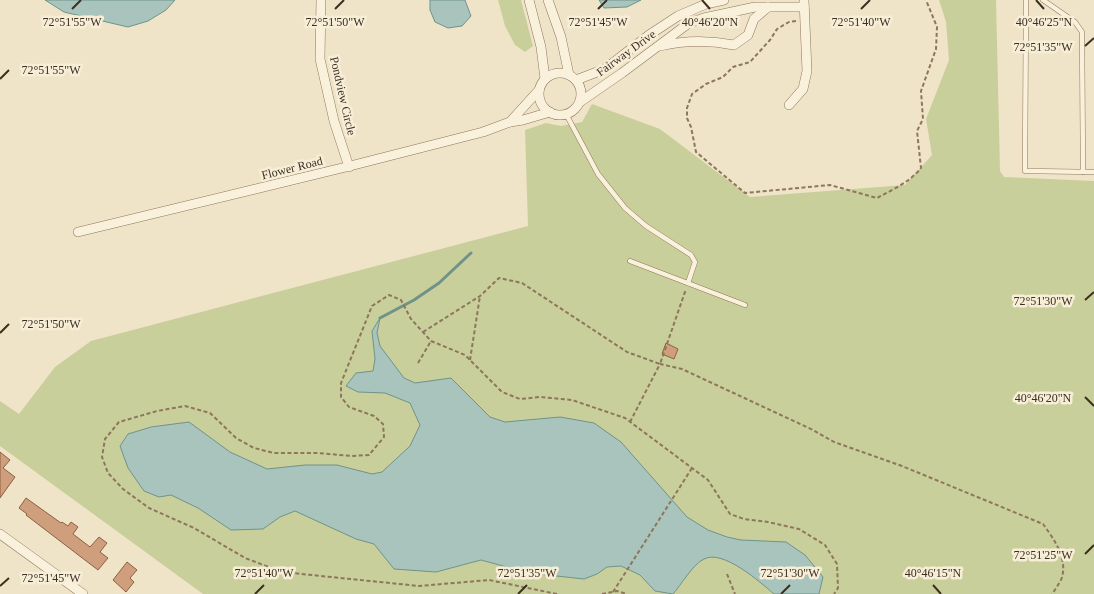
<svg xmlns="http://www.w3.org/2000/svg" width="1094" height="594" font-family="'Times New Roman',serif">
<rect width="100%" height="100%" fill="#f0e4c8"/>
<!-- green -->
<g fill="#c9cf9b">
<path d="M498,0h23l12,46 -8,6 -10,-7 -10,-19z"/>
<path d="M939,0h57l4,171 4,6 90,4v413h-891l-203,-148v-45l19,13 36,-47 36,-26 437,-115 -3,-96 21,-7 15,3 21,-4 10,-18 68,25 90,68 155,-12 27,-30 -6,-36 23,-59 -3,-38z"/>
</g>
<!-- water -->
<g fill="#a9c4bc" stroke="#6f938a">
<path d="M45,0h130l-9,10 -18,11 -20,6 -64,-15z"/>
<path d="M430,0h35l6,16 -9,10 -14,2 -13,-6 -5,-12z"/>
<path d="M599,0h42l-14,7 -23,1z"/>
<path d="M380,318l-3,15 3,13 24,32 11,5 36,-5 39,39 15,5 55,-5 34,6 27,19 66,75 21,13 19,7 14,3 45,2 19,13 18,22 -4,17h-45c-14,-12 -51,-45 -70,-35 -11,5 -23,26 -31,35l-18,-3 -15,-16 -19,-9 -14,1 -10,7 -13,5 -55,-6 -48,-13 -45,12 -42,-3 -20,-25 -18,-5 -61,-28 -15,6 -17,12 -32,1 -33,-22 -27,-13 -12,2 -15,-6 -16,-23 -8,-22 8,-12 23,-7 38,-5 41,30 37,17 38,-4h32l35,9 10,-2 28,-26 10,-21 -10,-22 -25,-10 -27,-1 -12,-6 10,-13 17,-2 2,-12 -3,-28z"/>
</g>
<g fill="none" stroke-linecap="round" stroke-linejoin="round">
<!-- stream -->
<path stroke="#6f938a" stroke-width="3" d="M380,318l34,-18 25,-17 32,-30"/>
</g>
<!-- building -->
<g fill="#cf9f7d" stroke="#8d5f41">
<path d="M666,343l12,6 -4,10 -12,-5z"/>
<path d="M0,452l10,8 -7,8 12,9 -15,21z"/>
<path d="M26,498l35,25 1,-1 6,4 3,-4 7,5 -5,7 17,13 9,-10 8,6 -7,9 8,6 -10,12 -72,-55 1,-1 -8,-6z"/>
<path d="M127,562l10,8 -7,8 4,4 -8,10 -13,-12z"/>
</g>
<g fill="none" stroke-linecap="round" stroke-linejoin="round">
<defs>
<g id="service">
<path d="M1026,0l-1,171 69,1"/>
<path d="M1043,0l32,22 7,10 1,140"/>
<path d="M566,114l32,60 27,34 21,18 45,29 4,7 -7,21"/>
<path d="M630,261l115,44"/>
</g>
<g id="minor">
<path d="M321,0l-1,59 14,62 15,46"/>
<path d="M529,0l12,47 4,32"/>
<path d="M548,0l13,37 8,38"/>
<path d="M660,46c26,-6 48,-6 74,-1l14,-10 6,-16 14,-12"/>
<circle cx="560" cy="94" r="21"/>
<path d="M576,80l29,-11 44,-34 29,-19 28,-12 18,-4"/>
<path d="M580,102l42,-29 67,-50 15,-5 51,-11h49"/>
<path d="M789,105l14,-16 4,-18 -3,-71"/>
<path d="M510,122l29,-32"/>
<path d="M78,232l268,-65 137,-35 27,-10 13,-2 27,-8"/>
<path d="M0,534l83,60"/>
</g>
</defs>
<!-- service casing -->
<use href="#service" stroke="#8d765c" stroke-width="5.5"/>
<!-- minor casing -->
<use href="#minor" stroke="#8d765c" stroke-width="10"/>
<!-- path -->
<g stroke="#8d765c" stroke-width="2" stroke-dasharray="4 2.5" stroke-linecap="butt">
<path d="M796,21l-7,1 -12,7 -7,11 -20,22 -17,5 -10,10 -17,7 -14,10 -5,14v10l4,9 5,25 49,41 85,-8 47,13c15,-8 33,-16 44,-30l-4,-37 6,-12 -2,-28 15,-42 1,-22 -11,-27"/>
<path d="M423,332l57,-36 19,-18 23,5 105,69 33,12 26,-75"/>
<path d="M470,360l10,-64"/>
<path d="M418,363l13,-22"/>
<path d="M630,422l30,-58 22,5 131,61 21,12 68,24 141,58c11,15 26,36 18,56 -3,5 -6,10 -9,14"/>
<path d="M727,574l8,20"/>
<path d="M613,592l79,-124"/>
<path d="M557,594l-68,-14 -70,6 -137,-14 -37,-14 -51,-30 -45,-20 -26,-19 -15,-16 -6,-16 3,-18 14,-17 38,-11 28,-5 25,7 26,25 18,10 20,5h43l35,3 17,-1 15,-18 -1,-13 -9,-8 -25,-9 -8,-10v-14l31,-77 17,-11 12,5 10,19 20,22 34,14 37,37 18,7 20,-2 32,3 53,18 83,62 22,34 14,5 24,3 31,7 26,16 12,19 1,24 -4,6"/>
<path d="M602,594l15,-3 10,3"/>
</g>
<!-- service -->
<use href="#service" stroke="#faf1dc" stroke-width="4.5"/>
<!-- minor -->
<use href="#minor" stroke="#faf1dc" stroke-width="9"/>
</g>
<!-- ticks -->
<path fill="none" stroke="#3d2e20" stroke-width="2" d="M702,0l8,9M1036,0l8,9M72,9l9,-9M335,9l9,-9M598,9l9,-9M861,9l9,-9M1085,46l9,-8M0,79l9,-9M1085,300l9,-8M0,333l9,-9M1085,397l9,9M1085,554l9,-9M933,585l8,9M0,586l9,-8M255,594l9,-9M518,594l9,-9M781,594l9,-9"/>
<g text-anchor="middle" stroke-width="5" stroke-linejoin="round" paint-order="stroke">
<!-- street labels -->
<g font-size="12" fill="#3d2e20" stroke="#f7eed8">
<text transform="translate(626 53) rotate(-36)" y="4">Fairway Drive</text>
<text transform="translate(343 96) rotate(77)" y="4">Pondview Circle</text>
<text transform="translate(292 168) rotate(-14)" y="4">Flower Road</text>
</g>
</g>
<g font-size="12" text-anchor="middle" fill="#3d2e20" stroke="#f7eed8" stroke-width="5" stroke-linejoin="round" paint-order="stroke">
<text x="72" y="26">72°51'55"W</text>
<text x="335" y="26">72°51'50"W</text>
<text x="598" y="26">72°51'45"W</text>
<text x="861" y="26">72°51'40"W</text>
<text x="710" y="26">40°46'20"N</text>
<text x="1044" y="26">40°46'25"N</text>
<text x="1043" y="51">72°51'35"W</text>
<text x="51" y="74">72°51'55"W</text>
<text x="1043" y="305">72°51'30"W</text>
<text x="51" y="328">72°51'50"W</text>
<text x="1043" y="402">40°46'20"N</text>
<text x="1043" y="559">72°51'25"W</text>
<text x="933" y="577">40°46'15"N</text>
<text x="264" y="577">72°51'40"W</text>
<text x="527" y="577">72°51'35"W</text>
<text x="790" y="577">72°51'30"W</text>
<text x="51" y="582">72°51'45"W</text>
</g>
</svg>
